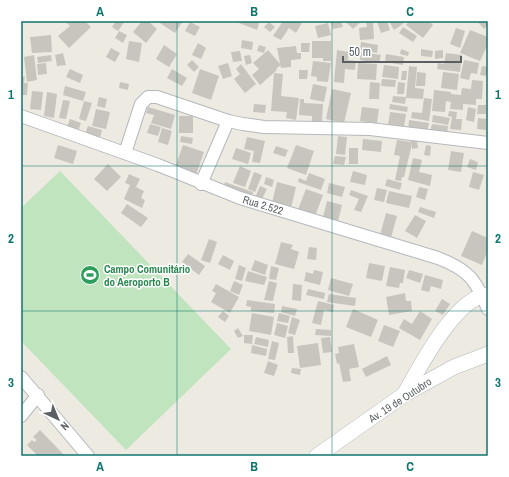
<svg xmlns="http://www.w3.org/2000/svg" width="509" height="477" font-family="'Archivo Narrow',sans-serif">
<rect width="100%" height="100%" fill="#edeae2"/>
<!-- green -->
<path fill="#c0e5be" d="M60,171l171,178 -105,101 -105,-109v-133z"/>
<!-- building -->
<g fill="#c8c5bf">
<path d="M65,21h20l6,6 -22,21 -11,-12 12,-10z"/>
<path d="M116,21h9l-7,10 -6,-4z"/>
<path d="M142,21h6l9,8 -11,14 -13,-11z"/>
<path d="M157,21h26l-8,12z"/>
<path d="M234,21h23l2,2 -2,7z"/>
<path d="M283,21h20l-7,12 -7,-5 -8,12 -8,-4z"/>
<path d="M331,21h10l2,6 -10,2z"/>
<path d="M345,21h17l-9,8z"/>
<path d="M373,21l1,18 -14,1 -1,-12 8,-1 -1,-5z"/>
<path d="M381,21h6l3,9 -9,3 -4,-11z"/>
<path d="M389,21h13l1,3 -9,6z"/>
<path d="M409,21h20l4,4 -10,13 -17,-13z"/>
<path d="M477,21h11v4l-4,4z"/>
<path d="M190,22l10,5 -5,9 -10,-5z"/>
<path d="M269,22l6,5 -5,5 -6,-5z"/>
<path d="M328,23l3,12 -13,3 -3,-12z"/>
<path d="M403,27l14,9 -4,6 -14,-9z"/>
<path d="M456,28l9,3 -5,17 -10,-4z"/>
<path d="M470,30l18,7v7l-8,17 -20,-8z"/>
<path d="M119,31l8,4 -4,8 -8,-5z"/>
<path d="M51,35l1,17 -20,1 -2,-16z"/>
<path d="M242,40l11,2 -1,8 -11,-2z"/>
<path d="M129,41l13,2 -3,19 -13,-3z"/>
<path d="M312,41h19v20h-8v-3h-11z"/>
<path d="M361,42l17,3 -1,8 -17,-3z"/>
<path d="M198,43l8,5 -5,11 -9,-4z"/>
<path d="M301,43h9l-1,9h-8z"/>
<path d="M164,45l13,9 -8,13 -13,-8z"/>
<path d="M259,45l7,2 -2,6 -7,-2z"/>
<path d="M296,46l1,7h4v6l-10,1v7l-10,1 -4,-20z"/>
<path d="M111,48l9,5 -5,9 -9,-5z"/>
<path d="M401,49l8,3 -1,4 -8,-2z"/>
<path d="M421,49l12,2 -1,6 -11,-1z"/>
<path d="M268,50l13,15 -5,4 1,1 -17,15 -8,-10 7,-6 -6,-6z"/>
<path d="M337,50l12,2 -1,8 8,1 -1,9 -10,-1 -1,14 -10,-1z"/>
<path d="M443,50v8l-8,1v-8z"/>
<path d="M240,51l2,10 -9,1 -2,-10z"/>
<path d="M361,52l20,3 -2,8 -19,-3z"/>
<path d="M63,53l3,12 -9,1 -2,-11z"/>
<path d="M446,53l16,2 -2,17 -23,-3 1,-6 6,1z"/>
<path d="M386,54l18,3 -1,8 -18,-3z"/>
<path d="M34,55l3,25 -10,2 -3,-25z"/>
<path d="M51,55l1,6 -14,2 -1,-6z"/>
<path d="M250,55l2,8 -6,2 -2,-9z"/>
<path d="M192,60l7,7 -5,5 -7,-7z"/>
<path d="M464,60l15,3 -2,11 -6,-1 -2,7 -9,-2z"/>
<path d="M313,61l18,2 -3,19 -11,-1v-4l-6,-1z"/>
<path d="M46,63l1,11 -9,1 -1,-11z"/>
<path d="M228,63l4,13 -9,3 -5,-13z"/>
<path d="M358,63l19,1 -1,16 -19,-1z"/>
<path d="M241,64l15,20 -11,9 -11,-14 6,-5 -4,-5z"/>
<path d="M384,65l15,2 -1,12 -16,-2z"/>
<path d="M409,66l8,1 -2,21 9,1 -1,10 -17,-1z"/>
<path d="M482,66l6,1 -2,9 -6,-1z"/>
<path d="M70,69l13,6 -3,8 -14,-6z"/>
<path d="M172,69l15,9 -5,8 -15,-8z"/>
<path d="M200,69l19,7 -8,24 -19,-7z"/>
<path d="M299,70h9l-1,9h-8z"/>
<path d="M402,71h5l-1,9h-5z"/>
<path d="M417,72l9,1 -1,13h-9z"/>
<path d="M443,72l16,2 -2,16 -16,-2z"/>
<path d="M274,73l9,1 -2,22 18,2 -3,22 -10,-2 1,-6 -16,-1z"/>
<path d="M21,76l4,1 -1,6h4l-1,12h-6z"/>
<path d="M382,79l14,1 -1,7 -14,-1z"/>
<path d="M472,80l11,1 -1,18h-6v6l-13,-1v6l-13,-1 1,-7 -5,-1 -1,11 -13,-1 2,-21 17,2v8v-6l10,1 1,-7 9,1z"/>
<path d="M120,82l9,2 -1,6 -9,-2z"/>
<path d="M370,82l10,1 -1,16h-10z"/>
<path d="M398,82l7,1 -1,11h-7z"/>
<path d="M313,84l14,3 -3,15 -14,-3z"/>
<path d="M65,86l21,6 -3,9 -20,-6z"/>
<path d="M332,89l19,4 -7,30 -18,-4z"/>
<path d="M32,91l11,1 -2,18 -11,-1z"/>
<path d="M47,92l10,2 -3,24 -10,-2z"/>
<path d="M393,96l13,1 -1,7 -13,-2z"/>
<path d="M99,97l8,2 -2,9 -8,-2z"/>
<path d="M424,98l8,1 -3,22 -18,-3 1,-6 10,1z"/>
<path d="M300,99h4v4l19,1 -1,17h-10v-5l-13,-1z"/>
<path d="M63,100l7,1 -4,18 -7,-1z"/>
<path d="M84,101l8,2 -6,18 -7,-2z"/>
<path d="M254,104l12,1 -1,8 -12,-1z"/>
<path d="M390,104l18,3 -1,5 -18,-3z"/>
<path d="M478,105h8v9h-9z"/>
<path d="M148,107l27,8 -4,14 -20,-6 3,-8 -8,-2z"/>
<path d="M362,107l17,2 -2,14 -17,-2z"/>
<path d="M468,107l8,2 -2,13 -8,-2z"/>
<path d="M96,109l14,3 -4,17 -14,-3z"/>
<path d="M449,111l8,1 -1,7h6l-1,11 -11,-1 2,-12 -4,-1z"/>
<path d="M390,112l16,2 -2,13 -16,-2z"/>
<path d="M433,115l17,3 -2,7 -16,-3z"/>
<rect x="179" y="116" width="14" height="17"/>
<path d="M478,118l8,1v11l-9,-1z"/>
<path d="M70,119l11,4 -3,8 -11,-4z"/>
<path d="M409,120l20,3 -2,10 -19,-3z"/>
<path d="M150,124l11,3 -3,9 -11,-3z"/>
<path d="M432,124l16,2 -1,8 -17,-2z"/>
<path d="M88,126l14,4 -2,8 -15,-4z"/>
<path d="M162,128l10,3 -4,14 -10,-3z"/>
<path d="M181,136l12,2 -1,6 -12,-2z"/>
<path d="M338,136l9,1 -2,18 -9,-1z"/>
<path d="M247,137l18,4 -5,22 -8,-1 2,-11 -10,-2z"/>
<path d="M363,139l19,2 -1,11 -19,-2z"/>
<path d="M397,140l14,2v-2h6l1,8 -6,1v-5l-8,33h-2l-1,4 -6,-1 5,-24 -6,-1z"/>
<path d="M58,145l19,6 -4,13 -19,-6z"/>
<path d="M183,145l21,7 -8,23 -21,-7z"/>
<path d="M296,145l18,6 -8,24 -19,-7z"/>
<path d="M426,145l5,1 -1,10 -6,-1z"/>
<path d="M276,146l12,4 -3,7 -12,-4z"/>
<path d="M236,148l15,5 -3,11 -16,-5z"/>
<rect x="349" y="148" width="9" height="16"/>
<path d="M451,151l13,2 -3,19 -13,-2z"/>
<path d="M335,156l11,1 -2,8 -11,-1z"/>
<path d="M413,158l9,2 -3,12 13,3 -2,11 -22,-6z"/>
<path d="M470,159l8,3 -2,8 -9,-3z"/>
<path d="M108,164l13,13 -14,14 -13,-12z"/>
<path d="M240,166l11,5 -6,16 -12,-4z"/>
<path d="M353,171l14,4 -2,10 -15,-3z"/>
<path d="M254,172l8,3 -7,17 -7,-3z"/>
<path d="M473,172l11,3 -5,15 -10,-3z"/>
<path d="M309,173l16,6 -4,11 -23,-8 1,-4 7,3z"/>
<path d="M129,174l11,5 -4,8 8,4 -3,7 4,2 -3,8 -18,-9 6,-14 -5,-2z"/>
<path d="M266,177l8,3 -2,7 -8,-3z"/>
<path d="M387,179l15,4 -2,7 -15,-4z"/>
<path d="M225,182l28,10 -2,6 -28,-10z"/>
<path d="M277,182l19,5 -5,21 -19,-5z"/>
<path d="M329,183l16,4 -3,10 -15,-4z"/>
<path d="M260,186l7,3 -6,12 -6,-3z"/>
<path d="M419,187l9,2 -3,11 -9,-3z"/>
<path d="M377,188l10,2 -3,12 -10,-2z"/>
<path d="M306,189l17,6 -9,24 -17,-7z"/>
<path d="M351,190l17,6 -7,16 -7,-2 5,-11 -10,-4z"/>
<path d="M389,191l23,5 -3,12 -23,-5z"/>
<path d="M327,201l15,4 -4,16 -15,-4z"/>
<path d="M127,204l21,14 -7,9 -20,-14z"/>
<path d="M420,207l16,5 -2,6 -16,-6z"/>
<path d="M386,213l11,3 -6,22 -11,-3z"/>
<path d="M415,215l11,6 -9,17 -12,-7z"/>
<path d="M472,231l16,7v12l-6,15 -21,-9z"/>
<path d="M209,239l8,3 -7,21 -9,-3z"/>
<path d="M281,242l12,3 -2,4 8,3 -5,17 -19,-5z"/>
<path d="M309,247l8,1 -1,12 -9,-1z"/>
<path d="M188,254l17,12 -6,9 -17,-13z"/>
<path d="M223,255l11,6 -4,9 -12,-6z"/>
<path d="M255,260l13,5 -3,10 -14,-5z"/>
<path d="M369,263l16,3 -3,15 -16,-3z"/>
<path d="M239,265l7,3 -4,13 -7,-2z"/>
<path d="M271,266l8,2 -3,12 -7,-1z"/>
<path d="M390,267l15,3 -2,13h-3l-1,5 -13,-2z"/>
<path d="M314,270l9,2 -3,13 -16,-4 2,-9 7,2z"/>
<path d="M409,270l14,4 -3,9 -14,-5z"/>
<path d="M248,271l19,6 -3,8 -19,-4z"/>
<path d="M425,275l18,5 -2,9 -10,-3 -2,6 -8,-2z"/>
<path d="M331,278l22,6 -4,12 -21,-6z"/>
<path d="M234,281l9,4 -4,10 -9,-4z"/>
<path d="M269,281l8,2 -4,18 -9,-1z"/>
<path d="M216,284l23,13 -9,16 -19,-11 5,-9 -4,-2z"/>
<path d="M293,284l9,1 -1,16 -9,-1z"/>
<path d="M308,289l17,4 -1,6 -18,-4z"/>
<path d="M405,293l1,8h5l1,10 -23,4 -3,-18z"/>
<path d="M329,294l27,4 -1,8 -28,-4z"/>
<path d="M442,299l8,5 -7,11 -8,-4z"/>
<path d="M247,300l28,4 -1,9 -23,-2v-4l-5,-1z"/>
<path d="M318,301l16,4 -1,7 -9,-2 -3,15 -9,-2z"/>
<path d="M282,306l15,3 -2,7 -14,-4z"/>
<path d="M353,309l25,11 -7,17 -25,-10z"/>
<path d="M223,311l6,5 -4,6 -7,-5z"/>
<path d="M420,311l12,8 -12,21 -21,-12 5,-9 8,5z"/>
<path d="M252,313l22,4 -3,18 -22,-4z"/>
<path d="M279,313l11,3 -2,7 -11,-2z"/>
<path d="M292,317l8,3 -5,15 -7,-2z"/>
<path d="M277,323l11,3 -3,12 -11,-3z"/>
<path d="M384,325l16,6 -7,16 -15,-6z"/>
<path d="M238,328l5,8 -5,2 -4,-7z"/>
<path d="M316,329l15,1v6l-16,-1z"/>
<path d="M244,335h9l-1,9 -8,-1z"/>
<path d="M293,336l1,17h-6l-1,-16z"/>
<path d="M256,337l13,3 -1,7 -14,-3z"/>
<path d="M330,337l2,15 -9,1 -2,-15z"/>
<path d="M272,341l7,2 -4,17 -7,-1z"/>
<path d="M318,343l3,22 -21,3 -3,-22z"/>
<path d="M354,344l5,23 -10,2 2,12 -8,1 -4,-19 -2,1 -2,-10 4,-1 -1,-6z"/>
<path d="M252,345l15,4 -1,7 -15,-3z"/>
<path d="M387,356l4,9 -25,12 -4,-8z"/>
<path d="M268,361l10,4 -4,11 -10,-3z"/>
<path d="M292,368l9,1 -1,6 -9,-2z"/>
<path d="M40,430l25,26h-27l-11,-11 5,-5 2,2 3,-2 -4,-3z"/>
</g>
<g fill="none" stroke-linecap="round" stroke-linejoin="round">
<defs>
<g id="minor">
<path d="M21,116l137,49 82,33 198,60c31,12 37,21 50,51"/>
<path d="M125,153l16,-49 7,-7h9l71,24 15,3 21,3 106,2 118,14"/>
<path d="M201,184l27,-63"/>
<path d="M21,377l67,79"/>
<path d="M21,416l17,-21"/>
</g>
<g id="tertiary">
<path d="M405,393c14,-25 52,-98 83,-98"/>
<path d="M317,456l88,-62 49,-27 34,-13"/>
</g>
</defs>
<!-- minor casing -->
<use href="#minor" stroke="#b5b8bd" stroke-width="14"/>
<!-- tertiary casing -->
<use href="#tertiary" stroke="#b5b8bd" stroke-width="16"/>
<!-- minor -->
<use href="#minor" stroke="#fff" stroke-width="12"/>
<!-- tertiary -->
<use href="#tertiary" stroke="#fff" stroke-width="15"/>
</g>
<!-- grid -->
<path fill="none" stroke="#0f766e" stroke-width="1" stroke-opacity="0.55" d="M177,21v435M332,21v435M21,166h467M21,311h467"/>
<!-- icons -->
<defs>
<symbol id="stadium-disc" viewBox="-11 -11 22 22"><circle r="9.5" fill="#2e9e5b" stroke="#fff"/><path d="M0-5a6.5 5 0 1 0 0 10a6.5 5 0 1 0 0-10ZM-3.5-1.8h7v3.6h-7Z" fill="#fff"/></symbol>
</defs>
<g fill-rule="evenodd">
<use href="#stadium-disc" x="79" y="264" width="22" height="22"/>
</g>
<g text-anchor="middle" stroke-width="3" stroke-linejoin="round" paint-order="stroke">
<!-- street labels -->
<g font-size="11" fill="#5a5f63" stroke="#fff">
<text transform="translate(263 205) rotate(17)" y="4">Rua 2.522</text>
<text transform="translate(400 400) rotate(-33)" y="4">Av. 19 de Outubro</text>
</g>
<!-- leisure labels -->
<g font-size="11" font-weight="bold" fill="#27864d" stroke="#fff" text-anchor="start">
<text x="104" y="273">Campo Comunitário<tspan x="104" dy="13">do Aeroporto B</tspan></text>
</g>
</g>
<!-- border -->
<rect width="509" height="477" fill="none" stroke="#ffffff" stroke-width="44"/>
<!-- north arrow -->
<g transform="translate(58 419) rotate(136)" stroke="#ffffff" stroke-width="3" paint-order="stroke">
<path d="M0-3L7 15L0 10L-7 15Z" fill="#5a5f63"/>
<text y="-6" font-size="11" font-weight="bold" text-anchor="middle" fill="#5a5f63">N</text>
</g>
<!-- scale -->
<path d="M343 56v6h118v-6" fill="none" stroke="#5a5f63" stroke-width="2"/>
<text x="349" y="56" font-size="12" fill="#5a5f63" stroke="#ffffff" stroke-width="3" paint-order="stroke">50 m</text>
<rect x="22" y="22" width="465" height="433" fill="none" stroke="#0f766e" stroke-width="1.5"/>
<g font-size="13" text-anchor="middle" font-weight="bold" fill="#0f766e">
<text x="100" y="16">A</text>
<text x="254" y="16">B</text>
<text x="410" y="16">C</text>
<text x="11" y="99">1</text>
<text x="498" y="99">1</text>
<text x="11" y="243">2</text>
<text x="498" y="243">2</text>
<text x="11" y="387">3</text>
<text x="498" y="387">3</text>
<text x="100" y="471">A</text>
<text x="254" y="471">B</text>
<text x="410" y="471">C</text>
</g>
</svg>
